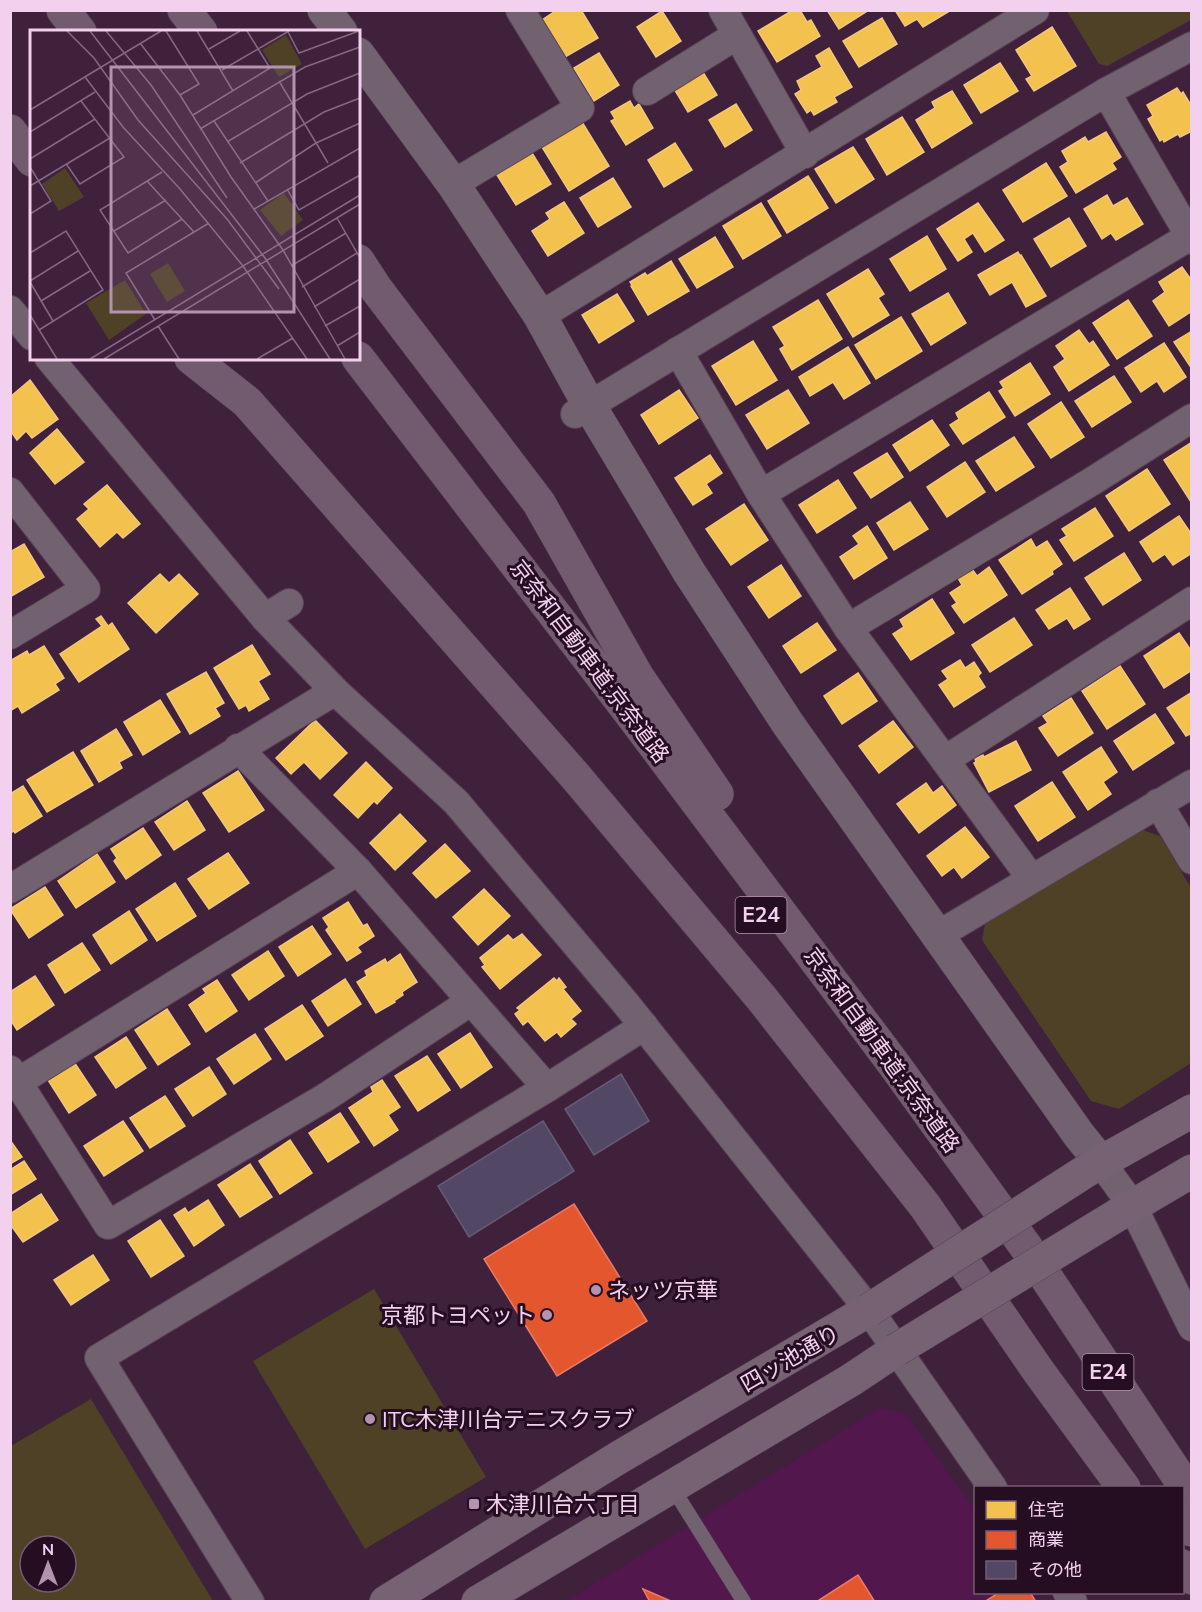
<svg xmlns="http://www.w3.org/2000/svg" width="1202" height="1612" font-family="Mulish,'Noto Sans JP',sans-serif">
<rect width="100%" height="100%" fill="#3f213c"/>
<!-- built -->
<path fill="#52174c" d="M880,1408l25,5 70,97 1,82 58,1 6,8 -475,1z"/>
<!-- green -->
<g fill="#4f4126" fill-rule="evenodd">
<path d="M1067,11h124v9l-84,46 -8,-2z"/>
<path d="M1140,829l20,7 31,52v175l-72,46 -28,-8 -109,-161 3,-16z"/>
<path d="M374,1289l112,188 -121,72 -112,-188z"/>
<path d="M91,1399l122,202h-202v-155zM30,1546h36v36h-36z"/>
</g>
<!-- homes -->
<g fill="#f2c14e" stroke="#f2c67e" stroke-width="1.5">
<path d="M557,10h24l17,28 -33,19 -23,-37z"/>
<path d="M793,10l8,2 6,10 4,-2 9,16 -43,26 -19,-31z"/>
<path d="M827,10h42l-30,19z"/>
<path d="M895,10h52l1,2 -25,15 -6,-8 -12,7z"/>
<path d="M662,11l19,30 -25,16 -19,-30z"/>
<path d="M882,18l15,26 -38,23 -16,-26z"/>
<path d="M1052,27l24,39 -42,25 -8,-12 6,-3 -16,-26z"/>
<path d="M829,48l23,39 -18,10 3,5 -23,13 -3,-5 -4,3 -12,-19 6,-4 -4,-9 25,-14 -6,-11z"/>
<path d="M599,53l20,32 -25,16 -20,-33z"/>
<path d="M1000,63l18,28 -37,22 -17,-28z"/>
<path d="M701,69l16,26 -29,17 -15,-25z"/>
<path d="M1177,88l4,6 2,-2 9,15v24l-12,6 -2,-3 -14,8 -1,-3 -3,2 -12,-22 5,-3 -6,-11z"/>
<path d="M952,91l20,32 -40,25 -16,-28 19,-12 -3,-6z"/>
<path d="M630,101l4,7 5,-4 14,24 -27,17 -15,-24 4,-2 -4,-7z"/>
<path d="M736,104l16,26 -27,17 -16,-27z"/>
<path d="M902,117l22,35 -37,23 -21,-36z"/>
<path d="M582,122l27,44 -40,25 -27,-44z"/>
<path d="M1106,132l15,25 -9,6 4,6 -40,24 -16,-26 8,-5 -6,-11 23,-14 3,5z"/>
<path d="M675,143l17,27 -28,17 -16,-27z"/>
<path d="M853,147l21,32 -38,24 -21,-34z"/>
<path d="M532,153l19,31 -35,21 -19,-30z"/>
<path d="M1046,163l21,33 -44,26 -20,-32z"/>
<path d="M808,176l20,32 -41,25 -19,-32z"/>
<path d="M613,178l18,29 -33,20 -18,-29z"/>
<path d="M1107,195l6,11 14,-8 16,26 -27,16 -5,-7 -9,6 -18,-30z"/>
<path d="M564,202l20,31 -36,23 -16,-25 18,-12 -4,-6z"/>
<path d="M761,203l20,33 -38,23 -20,-33z"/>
<path d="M978,203l26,37 -19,12 -12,-19 -9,6 8,13 -14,9 -21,-32z"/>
<path d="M1069,218l17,28 -35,21 -17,-28z"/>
<path d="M927,236l19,33 -36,22 -20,-32z"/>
<path d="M715,237l18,30 -36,21 -18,-29z"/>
<path d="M1018,252l2,4 1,-1 25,41 -20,11 -14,-25 -22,13 -12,-20z"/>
<path d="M671,261l18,30 -41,24 -17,-29 1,-1 -2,-3 15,-9 2,3z"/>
<path d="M1182,267l10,14v30l-23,15 -16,-25 12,-9 -6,-10z"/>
<path d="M868,269l16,25 -6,4 11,17 -36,22 -26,-43z"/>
<path d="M948,293l18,30 -35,22 -19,-31z"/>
<path d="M617,294l17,27 -35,22 -17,-28z"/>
<path d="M818,300l24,39 -50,31 -12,-21 5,-3 -12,-19z"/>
<path d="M1128,300l24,36 -35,23 -24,-36z"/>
<path d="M901,317l21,34 -46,28 -21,-34z"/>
<path d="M1079,330l10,14 4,-3 16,24 -40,26 -15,-24 11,-8 -9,-13z"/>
<path d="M1192,331v38l-18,-27z"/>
<path d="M753,341l24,39 -41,25 -24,-39z"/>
<path d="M1164,343l22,34 -22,15 -7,-11 -16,11 -16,-24z"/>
<path d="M848,347l22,36 -26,16 -11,-17 -23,14 -11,-19z"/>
<path d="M1030,363l20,31 -35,22 -16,-25 5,-3 -4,-6z"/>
<path d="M1114,376l17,26 -39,25 -17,-26z"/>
<path d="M30,380l28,39 -26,19 -6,-7 -9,9 -7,-10v-33z"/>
<path d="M679,390l19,28 -39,26 -18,-29z"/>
<path d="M788,390l21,33 -42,26 -21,-34z"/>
<path d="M989,392l16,25 -42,27 -13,-19 9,-6 -3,-6z"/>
<path d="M1061,402l23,35 -33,21 -23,-34z"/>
<path d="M932,420l17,25 -39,26 -17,-26z"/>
<path d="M57,429l27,33 -29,22 -25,-31z"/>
<path d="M1014,437l20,30 -38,24 -20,-30z"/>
<path d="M1192,442v60h-1l-27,-42z"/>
<path d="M887,453l16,24 -32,21 -17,-25z"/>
<path d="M710,455l12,18 -16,11 6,9 -19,12 -18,-27z"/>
<path d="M965,462l20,30 -38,25 -20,-30z"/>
<path d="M1147,469l23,35 -41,27 -23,-35z"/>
<path d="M838,480l18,28 -39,25 -18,-28z"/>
<path d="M107,485l33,39 -17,14 -6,-6 -17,15 -23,-28 12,-10 -5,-5z"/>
<path d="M910,502l18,27 -34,21 -17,-27z"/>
<path d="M744,504l24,36 -37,25 -25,-36z"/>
<path d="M1095,508l18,28 -39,25 -14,-21 7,-4 -5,-7z"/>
<path d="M1179,516l13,19v18l-19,12 -8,-11 -12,8 -13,-20z"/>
<path d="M867,526l20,32 -33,21 -14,-22 19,-13 -6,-8z"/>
<path d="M1031,539l5,9 11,-7 15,23 -10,7 1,3 -31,20 -23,-34z"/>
<path d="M24,544l20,33 -34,20v-45z"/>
<path d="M1124,553l17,27 -38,25 -18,-27z"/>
<path d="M781,565l20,31 -32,22 -21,-31z"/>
<path d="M989,567l18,28 -43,28 -12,-17 5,-3 -7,-10 12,-8 -4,-7 14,-9 5,7z"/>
<path d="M160,574l9,9 10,-9 19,20 -42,39 -28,-30z"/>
<path d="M1070,588l20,31 -16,10 -7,-11 -18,11 -13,-19z"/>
<path d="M932,599l22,34 -43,27 -18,-26 11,-7 -4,-7z"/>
<path d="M101,616l7,10 4,-3 17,26 -50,33 -19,-28 42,-28 -6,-7z"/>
<path d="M1014,618l18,27 -42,27 -18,-27z"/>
<path d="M817,623l19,27 -35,23 -18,-27z"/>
<path d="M1179,633l13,19v18l-28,18 -20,-32z"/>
<path d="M252,645l18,29 -12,7 11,18 -20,12 -3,-6 -7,4 -25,-41z"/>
<path d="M44,646l20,32 -9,6 4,6 -37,23 -4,-7 -8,5v-50l17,-10 2,4z"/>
<path d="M960,660l5,8 9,-6 7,11 -3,3 7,11 -31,20 -15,-22 9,-6 -6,-8z"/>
<path d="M1120,666l25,38 -38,25 -25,-38z"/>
<path d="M206,672l18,31 -9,5 5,8 -30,18 -23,-40z"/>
<path d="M858,673l19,28 -35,23 -18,-28z"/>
<path d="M1192,692v41l-6,3 -19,-28z"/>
<path d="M1071,698l22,35 -35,23 -19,-28 9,-5 -5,-7z"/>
<path d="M160,700l20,32 -37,23 -19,-33z"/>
<path d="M1155,714l19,29 -41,27 -19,-29z"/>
<path d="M315,720l32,33 -27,26 -16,-17 -13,12 -15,-16z"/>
<path d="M893,721l20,26 -34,26 -20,-27z"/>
<path d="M116,729l16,26 -13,7 3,6 -23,14 -18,-31z"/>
<path d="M1016,741l15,29 -42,22 -15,-29 2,-1 -1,-3 8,-4 1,2z"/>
<path d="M1101,747l16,25 -14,10 8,12 -23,16 -25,-38z"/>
<path d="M73,752l20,33 -46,27 -20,-32z"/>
<path d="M366,762l26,26 -15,16 -3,-3 -16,17 -24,-23z"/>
<path d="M238,771l26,39 -35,22 -26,-39z"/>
<path d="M1052,782l23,35 -37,24 -23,-35z"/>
<path d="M926,783l7,10 9,-7 14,19 -37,28 -22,-29z"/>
<path d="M23,786l19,30 -27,17 -1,-2 -4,2v-39z"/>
<path d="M187,801l18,29 -31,20 -19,-28z"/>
<path d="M400,814l26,27 -31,29 -25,-27z"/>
<path d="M965,827l24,30 -27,21 -8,-11 -12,9 -15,-20z"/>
<path d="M143,828l18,27 -35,24 -12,-18 3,-3 -6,-9z"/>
<path d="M445,844l25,27 -34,27 -23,-25z"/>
<path d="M228,853l21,30 -40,26 -21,-30z"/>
<path d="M97,854l18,28 -39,26 -18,-27z"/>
<path d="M175,883l21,33 -39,25 -21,-32z"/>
<path d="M45,887l18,28 -34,23 -19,-29z"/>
<path d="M484,889l26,27 -32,29 -25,-28z"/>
<path d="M348,902l15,24 4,-2 7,12 -17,11 4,5 -14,9 -21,-31 3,-3 -6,-9z"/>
<path d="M129,911l18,29 -36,24 -18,-29z"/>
<path d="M312,926l19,28 -33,22 -19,-29z"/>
<path d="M522,934l19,21 -41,34 -18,-22 3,-2 -5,-7 28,-23 5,5z"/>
<path d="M82,943l18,27 -35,23 -17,-28z"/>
<path d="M268,951l16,25 -35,24 -17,-25z"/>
<path d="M400,954l17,28 -15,10 1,3 -9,6 1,1 -19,11 -19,-31 10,-6 -2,-5 20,-12 2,4z"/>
<path d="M35,976l19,29 -37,25 -7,-11v-27z"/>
<path d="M554,978l3,3 2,-3 7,9 -3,2 18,22 -10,8 5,5 -15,13 -4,-5 -12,9 -17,-20 -5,4 -8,-11 5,-4 -3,-2z"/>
<path d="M345,979l16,25 -33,22 -16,-25z"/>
<path d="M217,980l20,31 -31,21 -17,-27 17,-12 -3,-4z"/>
<path d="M302,1005l21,31 -37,24 -21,-31z"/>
<path d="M167,1009l23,35 -32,21 -23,-35z"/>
<path d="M470,1033l22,34 -31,21 -23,-34z"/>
<path d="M255,1034l16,25 -37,25 -17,-25z"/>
<path d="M126,1037l20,31 -30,20 -21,-31z"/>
<path d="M427,1056l23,34 -32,21 -23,-35z"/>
<path d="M74,1062l22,33 -27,18 -21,-33z"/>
<path d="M209,1067l17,27 -33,22 -18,-27z"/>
<path d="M382,1080l18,27 -12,8 10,15 -24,16 -25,-38 24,-16 -2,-5z"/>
<path d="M165,1096l20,30 -35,22 -20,-30z"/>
<path d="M340,1113l19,29 -31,20 -19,-29z"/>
<path d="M123,1121l20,30 -39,25 -20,-30z"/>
<path d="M10,1140l12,17 -12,7z"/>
<path d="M290,1140l22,33 -32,21 -21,-33z"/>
<path d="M24,1161l12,18 -26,16v-25z"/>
<path d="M250,1164l22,33 -32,20 -22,-32z"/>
<path d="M41,1194l17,26 -35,22 -13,-18v-10z"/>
<path d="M208,1200l16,25 -30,21 -20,-31 11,-7 3,5z"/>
<path d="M160,1220l24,36 -33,21 -23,-36z"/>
<path d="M93,1255l16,25 -38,25 -17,-25z"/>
</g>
<!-- shops -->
<g fill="#e4572e" stroke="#e87b67" stroke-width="1.5">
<path d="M574,1204l73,117 -90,55 -73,-117z"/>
<path d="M858,1575l17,27h-59z"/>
<path d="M643,1589l30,13h-23z"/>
<path d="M1000,1592h30l6,10h-52z"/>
</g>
<!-- building -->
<g fill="#524866" stroke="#665b75" stroke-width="1.5">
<path d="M621,1074l28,47 -55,34 -29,-46z"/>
<path d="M543,1121l31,50 -105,66 -31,-51z"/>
</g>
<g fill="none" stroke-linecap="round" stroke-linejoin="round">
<defs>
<path id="service" d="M672,1487l72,115"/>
<g id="minor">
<path d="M723,10l82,144"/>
<path d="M647,91l90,-56"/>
<path d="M1106,92l86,148"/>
<path d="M453,184l127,-76 -60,-98"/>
<path d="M10,310l22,26"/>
<path d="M540,316l495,-306"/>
<path d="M678,351l83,143 87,134 183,250"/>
<path d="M49,358l216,260 70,73 121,111 171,203 242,305 124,178"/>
<path d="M575,414l531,-322 86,-46"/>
<path d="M10,492l76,97 -76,46"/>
<path d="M761,494l431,-259"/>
<path d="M265,618l24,-15"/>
<path d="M848,628l243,-146 101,-64"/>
<path d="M238,748l120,123 189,217"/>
<path d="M945,760l247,-159"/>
<path d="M1158,803l34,57"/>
<path d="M10,889l325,-198"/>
<path d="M938,935l254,-151"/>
<path d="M10,1070l98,155 218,-128 144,-95"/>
<path d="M18,1082l340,-211"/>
<path d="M1100,1161l32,44 60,122"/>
<path d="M1067,1592l6,10"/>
<path d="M250,1602l-151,-244 448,-270 97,-62"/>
</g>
<g id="tertiary">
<path d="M324,10l17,22"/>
<path d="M358,54l95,130 87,132 49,89 100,167 99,152 291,411 21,26"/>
</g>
<g id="secondary">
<path d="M1089,1169l103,-58"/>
<path d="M1119,1214l73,-43"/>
<path d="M386,1602l232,-144 251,-148"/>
<path d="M478,1602l373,-222 45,-30"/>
</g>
<g id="motorway">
<path d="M63,10l17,22"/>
<path d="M184,10l17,22"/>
<path d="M10,131l22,29"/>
<path d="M358,261l19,29 162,213 98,173 80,118"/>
<path d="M191,358l56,44 329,375 187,223 162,206 114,166 85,116"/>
<path d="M358,358l276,360 259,345 133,184 166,250"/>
<path d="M1182,1516l10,14"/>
<path d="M1182,1566l10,12"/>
</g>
</defs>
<!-- service casing -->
<use href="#service" stroke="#594057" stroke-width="15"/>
<!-- minor casing -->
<use href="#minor" stroke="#594057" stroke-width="30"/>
<!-- tertiary casing -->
<use href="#tertiary" stroke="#594057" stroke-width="34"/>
<!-- secondary casing -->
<use href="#secondary" stroke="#594057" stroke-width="34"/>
<!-- motorway casing -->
<use href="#motorway" stroke="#594057" stroke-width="34"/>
<!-- service -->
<use href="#service" stroke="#726270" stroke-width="14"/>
<!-- minor -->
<use href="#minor" stroke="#726270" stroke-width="28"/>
<!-- tertiary -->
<use href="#tertiary" stroke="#726270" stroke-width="33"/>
<!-- secondary -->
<use href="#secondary" stroke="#766273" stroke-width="33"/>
<!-- motorway -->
<use href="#motorway" stroke="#725b6f" stroke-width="33"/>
<defs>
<g id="secondary-bridge">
<path d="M869,1310l220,-141"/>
<path d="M896,1350l223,-136"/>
</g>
</defs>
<!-- secondary-bridge casing -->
<use href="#secondary-bridge" stroke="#594057" stroke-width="34" stroke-linecap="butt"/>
<!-- secondary-bridge -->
<use href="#secondary-bridge" stroke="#766273" stroke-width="33"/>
</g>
<!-- markers -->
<g fill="#b493af" stroke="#250d22" stroke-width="2">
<circle cx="596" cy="1290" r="6"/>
<circle cx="547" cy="1315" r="6"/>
<circle cx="370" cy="1419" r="6"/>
<rect x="468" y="1498" width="12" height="12" rx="3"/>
</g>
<g text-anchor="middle" stroke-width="6" stroke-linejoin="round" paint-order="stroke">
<!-- shield labels -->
<g fill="#250d22" stroke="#b596b0" stroke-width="1.5">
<rect x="735.5" y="897" width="51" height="36" rx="4.5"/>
<rect x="1082.5" y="1354" width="51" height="36" rx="4.5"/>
</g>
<g font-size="21" font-weight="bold" fill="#f3d0ed">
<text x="761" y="922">E24</text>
<text x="1108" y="1379">E24</text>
</g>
<!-- street labels -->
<g font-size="22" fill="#f3d0ed" stroke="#250d22">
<text transform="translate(590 661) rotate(53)" y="8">京奈和自動車道;京奈道路</text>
<text transform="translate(882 1050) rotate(54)" y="8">京奈和自動車道;京奈道路</text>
<text transform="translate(790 1358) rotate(-30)" y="8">四ッ池通り</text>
</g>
<!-- poi labels -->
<g font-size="22" fill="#f3d0ed" stroke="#250d22" text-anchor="start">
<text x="608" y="1298">ネッツ京華</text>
<text x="535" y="1323" text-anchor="end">京都トヨペット</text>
<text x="382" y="1427">ITC木津川台テニスクラブ</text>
<text x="486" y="1512">木津川台六丁目</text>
</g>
</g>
<!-- overview -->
<g transform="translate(30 30)">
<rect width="330" height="330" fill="#3f213c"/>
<path d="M256,5l16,29 -23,13 -17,-27zM35,138l19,29 -25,14 -17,-27zM254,163l19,27 -22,16 -21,-26zM138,233l17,28 -18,11 -17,-28zM95,250l21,34 -37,26 -23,-37z" fill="#4f4126"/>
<path fill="none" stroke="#876783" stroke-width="1.5" d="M37,1l27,27 44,62 89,99 52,70M60,1l175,227 65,101M76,1l45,54 76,113M136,1l33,53 -19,11M167,1l36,60M258,2l11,21 60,-22M110,13l40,52 51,82 52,73 62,109M179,19l31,-18M192,40l67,-39M55,47l38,50 57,62 63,77 64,93M249,51l49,82M0,80l131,-79M163,85l77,-47 -23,-37M184,91l54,80M170,99l105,-62 55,-20M0,102l65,-40M197,112l80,-48 53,-21M0,129l65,-40M210,133l84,-51 36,-14M37,135l13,19 44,-27 -43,-56M0,137l21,34 -21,13M132,142l-62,38 28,43 54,-34M117,151l47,51M225,153l61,-40 44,-20M0,156l80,-48M257,159l12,21 61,-35M224,179l106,-61M307,188l23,40M84,201l52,-31M0,223l36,-22 37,59 -64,40M261,236l55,-33M0,251l48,-30M0,252l23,39M272,257l55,-34M11,271l49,-30M284,277l46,-28M0,285l27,44M125,290l-29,-47 83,-50M128,296l21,33M295,296l35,-20M307,316l23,-14M60,329l270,-164M74,329l256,-155M227,329l36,-21"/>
<path fill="#b493af" fill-opacity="0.15" stroke="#b493af" stroke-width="3" d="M81,37h183v245h-183z"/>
<rect width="330" height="330" fill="none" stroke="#f3d0ed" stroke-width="3"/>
</g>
<!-- border -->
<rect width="1202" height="1612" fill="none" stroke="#f3d0ed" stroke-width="24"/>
<!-- legend -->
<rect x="974" y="1486" width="210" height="108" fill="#250d22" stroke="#775b73" stroke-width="1.5"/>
<rect x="986" y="1501" width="30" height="18" fill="#f2c14e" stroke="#775b73" stroke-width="1.5"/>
<text x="1028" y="1516" font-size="18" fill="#f3d0ed">住宅</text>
<rect x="986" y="1531" width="30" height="18" fill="#e4572e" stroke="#775b73" stroke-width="1.5"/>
<text x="1028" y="1546" font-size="18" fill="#f3d0ed">商業</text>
<rect x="986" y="1561" width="30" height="18" fill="#524866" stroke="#775b73" stroke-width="1.5"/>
<text x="1028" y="1576" font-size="18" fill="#f3d0ed">その他</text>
<!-- north arrow -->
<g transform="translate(48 1564)"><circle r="28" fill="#250d22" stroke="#775b73" stroke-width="1.5"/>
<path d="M0-4.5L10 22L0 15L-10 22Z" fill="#b493af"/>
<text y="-9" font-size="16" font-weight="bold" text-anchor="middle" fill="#f3d0ed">N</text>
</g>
</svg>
